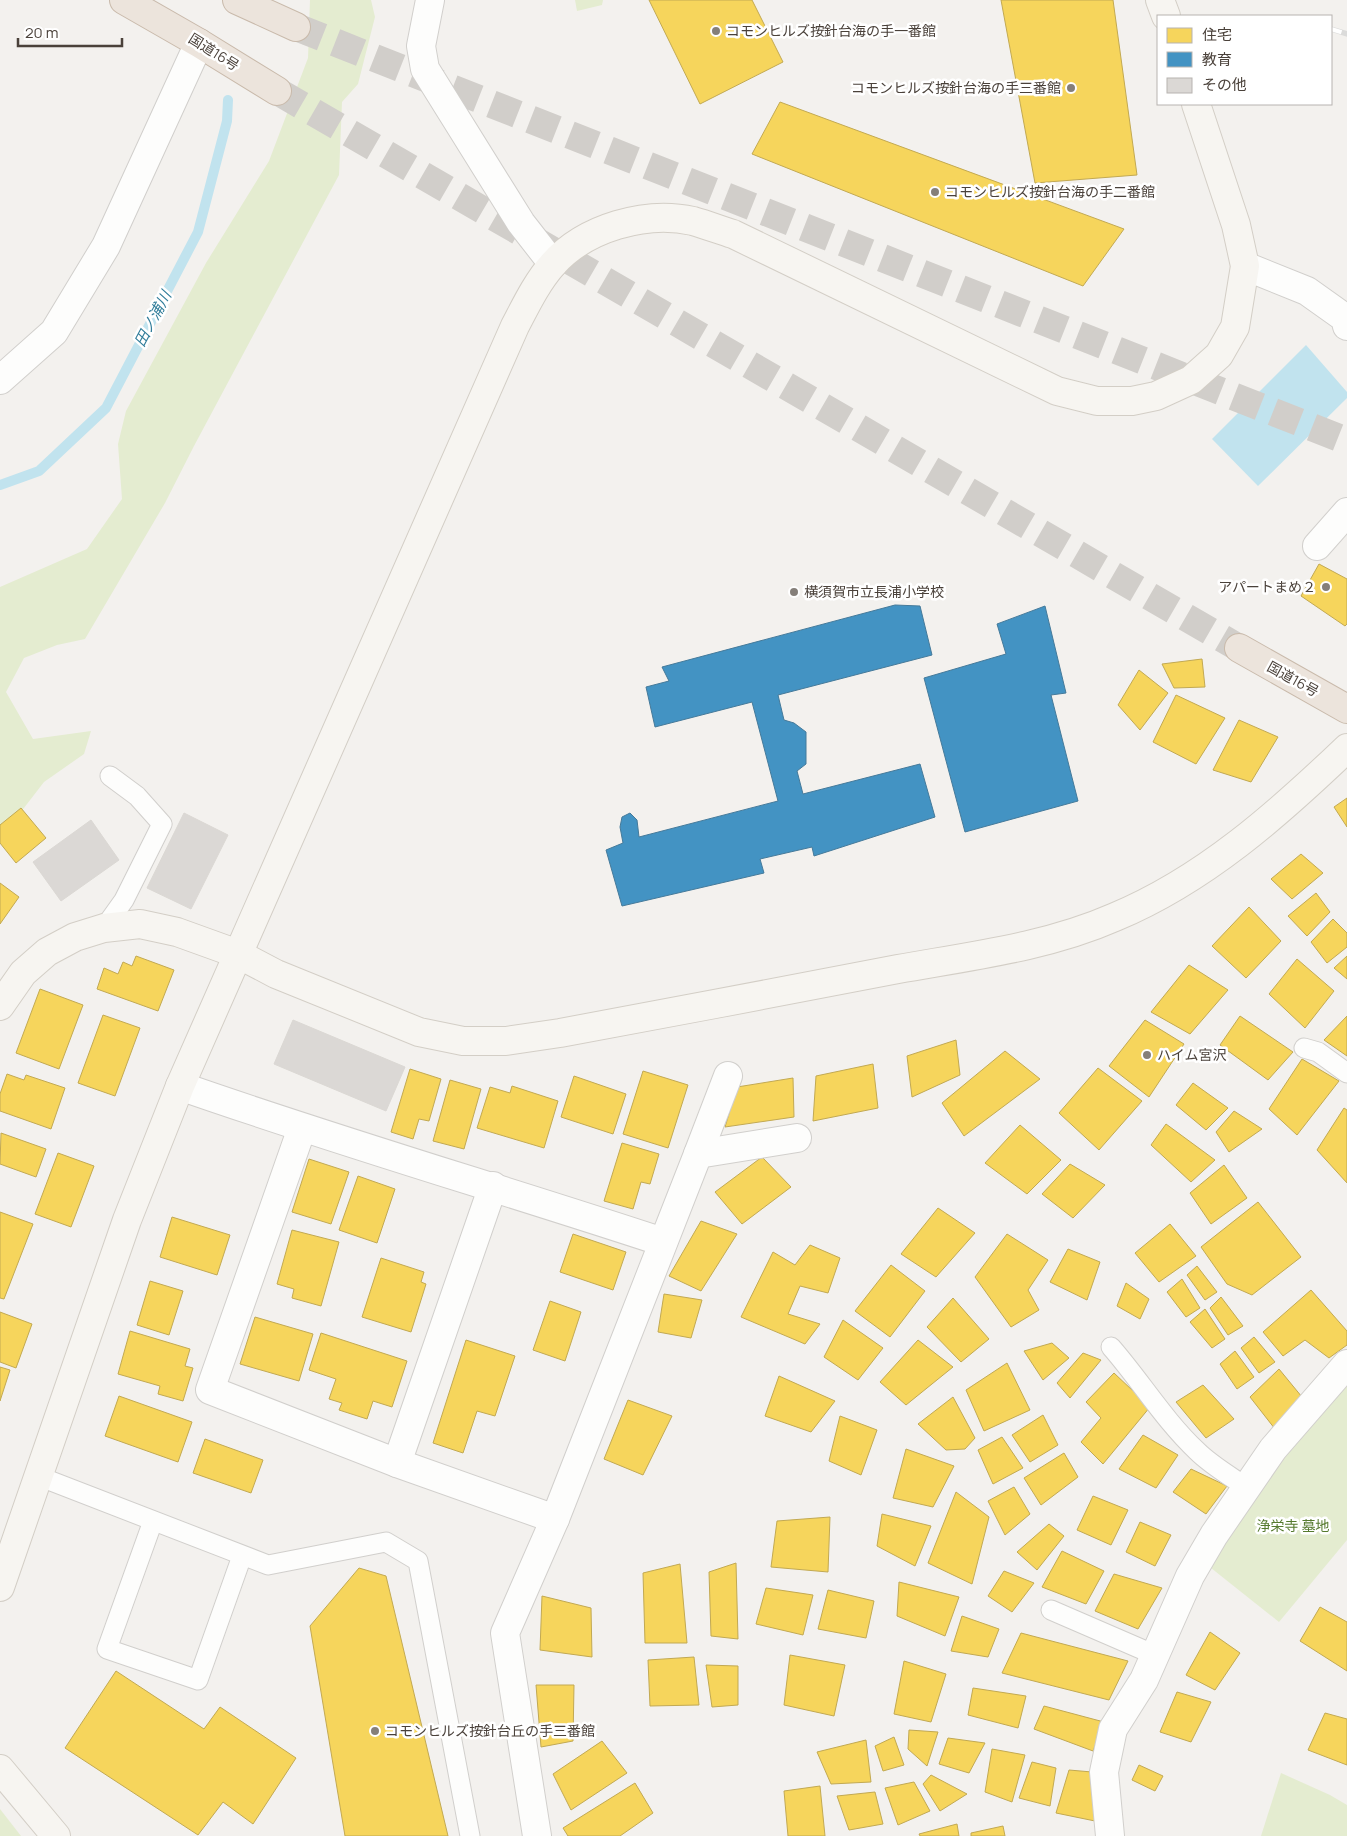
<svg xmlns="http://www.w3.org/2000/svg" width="1347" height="1836" font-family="Manrope,'Noto Sans JP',sans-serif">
<rect width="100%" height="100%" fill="#f3f1ee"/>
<!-- green -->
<g fill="#e4ecd0">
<path d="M310,0h61l4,17 -17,67 -16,18 -3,73 -145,271 -29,57 -80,136 -28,6 -33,13 -18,34 27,47 58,-8 -7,23 -40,28 -44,57v-252l87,-38 35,-50 -4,-55 8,-33 80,-148 63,-102 39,-103z"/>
<path d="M575,0h28l-1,5 -25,6z"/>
<path d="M1347,1378v162l-68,82 -73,-58 74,-108z"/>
<path d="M1281,1773l49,22 17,10v31h-86z"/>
<path d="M0,1809l21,27h-21z"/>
</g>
<!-- water -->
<path fill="#c1e3ee" d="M1306,345l41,47v6l-89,88 -46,-47z"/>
<!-- homes -->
<g fill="#f6d55c" stroke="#c2a952">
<path d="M649,0h103l31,62 -83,42z"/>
<path d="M1001,0h112l24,175 -102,8z"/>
<path d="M780,102l344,127 -41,57 -331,-132z"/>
<path d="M1319,564l28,15v45l-2,2 -44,-30z"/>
<path d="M1202,659l3,28 -31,1 -12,-24z"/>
<path d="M1139,670l29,23 -28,37 -22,-25z"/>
<path d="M1176,695l49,23 -29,46 -43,-22z"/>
<path d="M1239,720l39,17 -27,45 -38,-12z"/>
<path d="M1347,798v29l-13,-20z"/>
<path d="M21,808l25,30 -30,25 -16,-20v-18z"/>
<path d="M1301,854l22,19 -31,26 -21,-20z"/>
<path d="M0,883l19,14 -19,27z"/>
<path d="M1316,893l14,19 -23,24 -19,-20z"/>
<path d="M1249,907l32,34 -35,37 -34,-32z"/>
<path d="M1333,919l14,14v14l-20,16 -16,-21z"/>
<path d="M136,956l38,14 -16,41 -61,-22 7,-21 14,6 5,-12 9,4z"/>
<path d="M1347,956v23l-13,-11z"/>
<path d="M1297,959l37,32 -29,37 -36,-34z"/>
<path d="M1189,965l39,25 -38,44 -39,-22z"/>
<path d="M40,989l43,16 -24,64 -43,-16z"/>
<path d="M103,1015l37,13 -25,68 -37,-13z"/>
<path d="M1240,1016l53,36 -25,28 -48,-35z"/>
<path d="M1347,1016v40l-23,-16z"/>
<path d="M1145,1020l39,24 -35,53 -40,-31z"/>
<path d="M956,1040l4,35 -48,22 -5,-41z"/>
<path d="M1005,1051l35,28 -76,57 -22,-33z"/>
<path d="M1302,1059l37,22 -42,54 -28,-26z"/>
<path d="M873,1064l5,44 -65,13 3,-45z"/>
<path d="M1098,1068l44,33 -43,49 -40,-37z"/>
<path d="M410,1069l31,10 -12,42 -10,-2 -6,20 -22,-7z"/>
<path d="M643,1071l45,14 -20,63 -45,-14z"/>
<path d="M7,1074l17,6 2,-5 39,13 -14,41 -51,-18v-17z"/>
<path d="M574,1076l52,18 -13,40 -52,-17z"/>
<path d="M793,1078l1,39 -69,10 12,-40z"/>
<path d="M450,1080l31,9 -17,60 -31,-8z"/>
<path d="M1193,1083l35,25 -22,22 -30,-25z"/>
<path d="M512,1086l46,15 -14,47 -67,-20 13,-41 20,6z"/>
<path d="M1344,1108l3,2v73l-30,-33z"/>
<path d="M1234,1111l28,18 -33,23 -13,-20z"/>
<path d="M1166,1124l49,36 -24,22 -40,-37z"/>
<path d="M1020,1125l41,35 -34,34 -42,-31z"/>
<path d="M1,1133l45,16 -10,28 -36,-13z"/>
<path d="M622,1143l37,11 -9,30 -9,-2 -8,27 -29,-8z"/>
<path d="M58,1153l36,13 -23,61 -36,-13z"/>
<path d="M762,1157l29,30 -49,37 -27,-32z"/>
<path d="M309,1159l40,13 -18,52 -39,-12z"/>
<path d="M1070,1164l35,21 -32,33 -31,-24z"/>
<path d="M1224,1165l23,33 -36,26 -21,-31z"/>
<path d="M358,1176l37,13 -18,54 -38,-13z"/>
<path d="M1258,1202l43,55 -49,38 -25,-11 -26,-37z"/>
<path d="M938,1208l37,25 -39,44 -35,-23z"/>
<path d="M0,1212l33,12 -29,75 -4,-1z"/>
<path d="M172,1217l58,18 -13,40 -57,-18z"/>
<path d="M701,1221l36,13 -36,57 -32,-15z"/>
<path d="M1170,1224l26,32 -37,26 -24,-29z"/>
<path d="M292,1230l47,12 -18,64 -29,-8 2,-9 -17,-5z"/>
<path d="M573,1234l53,18 -13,38 -53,-18z"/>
<path d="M1007,1234l41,26 -20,30 11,20 -28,17 -36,-50z"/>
<path d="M810,1245l30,13 -12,35 -28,-7 -12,28 32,10 -15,20 -64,-27 32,-65 22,13z"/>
<path d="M1068,1249l32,13 -13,38 -37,-18z"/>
<path d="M381,1258l43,14 -3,10 5,2 -15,48 -49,-15z"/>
<path d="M891,1265l34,26 -35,46 -35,-26z"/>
<path d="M1197,1266l20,26 -12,8 -18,-25z"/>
<path d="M1182,1279l18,29 -14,9 -19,-25z"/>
<path d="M150,1281l33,10 -14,44 -32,-10z"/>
<path d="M1126,1283l23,16 -9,20 -23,-13z"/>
<path d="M1311,1290l36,41v14l-18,13 -24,-18 -22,16 -20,-24z"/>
<path d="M664,1294l38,6 -11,38 -33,-6z"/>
<path d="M1221,1297l22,29 -15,9 -18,-27z"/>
<path d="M953,1298l36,41 -28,23 -34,-35z"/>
<path d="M550,1301l31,11 -16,49 -32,-11z"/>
<path d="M1205,1309l20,30 -13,9 -22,-26z"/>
<path d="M0,1312l32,12 -16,44 -16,-6z"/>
<path d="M255,1317l58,17 -14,47 -59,-17z"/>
<path d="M843,1320l40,28 -25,32 -34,-23z"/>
<path d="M130,1331l60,18 -5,17 8,2 -10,33 -25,-7 2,-8 -42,-12z"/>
<path d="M321,1333l86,28 -15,46 -19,-6 -6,18 -28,-9 3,-7 -13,-4 7,-20 -27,-9z"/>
<path d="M1254,1337l21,25 -16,11 -18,-25z"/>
<path d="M466,1340l49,16 -20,60 -18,-5 -14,42 -30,-10z"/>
<path d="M918,1340l35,27 -47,38 -26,-23z"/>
<path d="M1052,1343l17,15 -26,22 -19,-29z"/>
<path d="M1235,1351l19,26 -17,12 -17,-25z"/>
<path d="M1083,1353l18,7 -31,38 -13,-15z"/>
<path d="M1007,1363l23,47 -46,21 -18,-41z"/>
<path d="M0,1367l10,3 -10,31z"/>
<path d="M1279,1369l23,28 -27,32 -25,-32z"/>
<path d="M1114,1373l36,34 -47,57 -22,-22 20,-24 -15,-16z"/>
<path d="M779,1376l56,25 -24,31 -46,-16z"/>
<path d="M1203,1385l31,34 -28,19 -30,-36z"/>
<path d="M119,1396l73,26 -14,40 -73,-26z"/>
<path d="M953,1397l22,41 -10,11 -19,1 -28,-26z"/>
<path d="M628,1400l44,16 -29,59 -39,-16z"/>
<path d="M1043,1415l15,30 -28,17 -18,-27z"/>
<path d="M840,1416l37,14 -16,45 -32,-14z"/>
<path d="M1143,1435l35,20 -22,33 -37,-19z"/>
<path d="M1002,1437l21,31 -30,16 -15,-34z"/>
<path d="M205,1439l58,21 -12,33 -58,-20z"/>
<path d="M906,1449l48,17 -21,41 -40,-9z"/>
<path d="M1064,1453l14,24 -37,28 -17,-27z"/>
<path d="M1191,1469l36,17 -21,28 -33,-22z"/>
<path d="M1014,1487l16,27 -25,21 -17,-34z"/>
<path d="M956,1492l33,25 -17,67 -44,-21z"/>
<path d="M1093,1496l35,14 -17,35 -34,-15z"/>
<path d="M882,1514l49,12 -16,40 -38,-20z"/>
<path d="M830,1517l-2,55 -57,-5 6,-46z"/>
<path d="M1140,1522l31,13 -16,31 -29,-14z"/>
<path d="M1049,1524l15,12 -27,34 -20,-18z"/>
<path d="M1062,1551l42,20 -18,33 -44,-17z"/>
<path d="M736,1563l2,76 -27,-3 -2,-64z"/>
<path d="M680,1564l7,79h-42l-2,-70z"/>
<path d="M359,1568l27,8 62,260h-103l-35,-210z"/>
<path d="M1004,1571l30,12 -22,29 -24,-16z"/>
<path d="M1114,1574l48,14 -24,41 -43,-18z"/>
<path d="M899,1582l60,15 -14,39 -48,-20z"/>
<path d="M766,1588l47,7 -10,40 -47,-11z"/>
<path d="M828,1590l46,11 -8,37 -48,-9z"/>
<path d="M542,1596l49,12 1,49 -52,-7z"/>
<path d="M1320,1607l27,15v49l-47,-30z"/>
<path d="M962,1616l37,13 -11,28 -37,-6z"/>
<path d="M1210,1632l30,21 -25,37 -29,-15z"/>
<path d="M1021,1633l107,28 -19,39 -107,-27z"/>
<path d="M790,1655l55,10 -11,51 -50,-11z"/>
<path d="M694,1657l5,48 -49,1 -2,-46z"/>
<path d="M904,1661l42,13 -15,48 -37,-8z"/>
<path d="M706,1665l32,1v39l-26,2z"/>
<path d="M116,1671l88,58 16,-22 76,51 -43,66 -30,-22 -25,33 -133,-87z"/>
<path d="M536,1685h38l-1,56 -32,6z"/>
<path d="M973,1688l53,8 -8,32 -50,-13z"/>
<path d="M1177,1692l34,10 -20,40 -31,-10z"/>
<path d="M1044,1706l60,16 -11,29 -59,-22z"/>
<path d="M1325,1713l22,6v46l-39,-15z"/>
<path d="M909,1730l29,2 -11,34 -19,-17z"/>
<path d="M894,1737l10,28 -21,6 -8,-25z"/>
<path d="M948,1738l37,5 -16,30 -30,-9z"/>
<path d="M866,1740l5,42 -40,2 -14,-32z"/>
<path d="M602,1741l25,32 -56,37 -18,-36z"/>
<path d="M992,1749l33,6 -13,47 -27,-10z"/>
<path d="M1032,1762l24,6 -6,38 -31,-8z"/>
<path d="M1139,1765l24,11 -8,15 -23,-11z"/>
<path d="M1069,1770l23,2 3,49 -39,-8z"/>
<path d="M931,1775l36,19 -27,17 -17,-27z"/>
<path d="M914,1782l16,29 -32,14 -13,-37z"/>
<path d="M635,1783l18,30 -33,23h-52l-5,-8z"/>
<path d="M820,1786l5,50h-37l-4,-45z"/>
<path d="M875,1792l8,32 -34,6 -12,-34z"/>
<path d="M957,1824l2,12h-39l-1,-2z"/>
<path d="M1003,1826l2,10h-34v-3z"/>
</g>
<!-- schools -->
<g fill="#4393c3" stroke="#457a9a">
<path d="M895,605l25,1 12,49 -154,40 6,25 10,3 12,9v32l-9,7 6,23 117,-30 15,53 -121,39 -2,-9 -52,12 4,14 -142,33 -16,-56 17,-7 -3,-16 2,-10 8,-4 7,7 2,17 139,-36 -26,-99 -97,25 -9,-40 23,-6 -7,-14z"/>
<path d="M1045,606l21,87 -15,2 27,106 -113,31 -41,-154 82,-24 -9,-30z"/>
</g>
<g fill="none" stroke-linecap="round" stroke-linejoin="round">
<!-- stream -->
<path stroke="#c1e3ee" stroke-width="10" d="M0,485l39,-14 67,-63 92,-176 29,-111 1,-21"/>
</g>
<!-- building -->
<g fill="#dbd8d5" stroke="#dbd8d4">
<path d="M184,813l44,22 -37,74 -44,-21z"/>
<path d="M91,820l28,40 -58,41 -28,-39z"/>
<path d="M293,1020l112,47 -19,44 -112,-47z"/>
</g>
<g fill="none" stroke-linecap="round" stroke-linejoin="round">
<!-- highway-tunnel -->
<g stroke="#d1ceca" stroke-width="28" stroke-dasharray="28 14" stroke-linecap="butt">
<path d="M296,27l1051,414"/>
<path d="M277,91l962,557"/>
</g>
<defs>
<g id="lane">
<path d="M104,928l20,-28 38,-76 -25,-28 -27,-20"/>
<path d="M1304,1048l14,4 29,21"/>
<path d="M1111,1347c29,33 53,73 86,104 14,14 33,25 49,36"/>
<path d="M38,1476l230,89 118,-23 32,19 52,275"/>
<path d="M153,1521l-46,128 91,31 44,-124"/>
<path d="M1051,1610l104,45"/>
</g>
<g id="street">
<path d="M430,0l-9,46 4,23 96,154 32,41"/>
<path d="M1245,266l62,25 38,27 2,8"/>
<path d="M0,380l54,-48 52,-86 93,-203"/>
<path d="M1317,546l30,-34"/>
<path d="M180,1086c160,56 322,103 483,156"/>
<path d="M302,1128l-92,262 187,73 158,56 -50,114 32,203"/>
<path d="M698,1154l30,-78"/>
<path d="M397,1463l96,-277"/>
<path d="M555,1519l143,-365 99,-16"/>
<path d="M1110,1836l-6,-64 9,-43 31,-49 46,-104 24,-41 59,-86 74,-85"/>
</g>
<g id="secondary">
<path d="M1160,0l6,16"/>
<path d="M0,1006l23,-33 24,-21 28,-15 29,-9 36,-4 37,8 61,22 38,20 143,58 44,9h43l54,-8c113,-21 225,-42 338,-64 73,-13 149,-22 217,-52 89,-37 163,-103 232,-169"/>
<path d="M0,1587l127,-367 53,-134 335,-760c11,-21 22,-44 38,-62 32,-36 93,-54 140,-43 14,4 27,9 40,13l324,157 40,10h35l24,-5 35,-16 28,-25 16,-28 10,-61 -9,-41 -40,-121"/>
<path d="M0,1769l56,67"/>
</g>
<g id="highway">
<path d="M124,0l75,43 78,48"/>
<path d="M237,0l59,27"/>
<path d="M1239,648l108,61"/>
</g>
</defs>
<!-- lane casing -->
<use href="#lane" stroke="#d1cfcc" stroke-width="21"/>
<!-- street casing -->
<use href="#street" stroke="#d1cfcc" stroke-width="30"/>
<!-- secondary casing -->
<use href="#secondary" stroke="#d3cec6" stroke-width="30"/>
<!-- highway casing -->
<use href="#highway" stroke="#c9baab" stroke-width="30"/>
<!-- lane -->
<use href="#lane" stroke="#fdfdfc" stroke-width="19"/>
<!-- street -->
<use href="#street" stroke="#fdfdfc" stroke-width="28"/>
<!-- secondary -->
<use href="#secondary" stroke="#f7f5f1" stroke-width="28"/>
<!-- highway -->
<use href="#highway" stroke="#ece4dc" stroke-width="28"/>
<defs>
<path id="rail" d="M1331,29l16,5"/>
</defs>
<!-- rail casing -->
<use href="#rail" stroke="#dbdbda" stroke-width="5.5"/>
<!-- rail -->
<use href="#rail" stroke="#fff" stroke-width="4" stroke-dasharray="11" stroke-linecap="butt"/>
</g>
<!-- markers -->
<g fill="#857f79" stroke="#fff" stroke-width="2">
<circle cx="716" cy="31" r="5"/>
<circle cx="1071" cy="88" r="5"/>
<circle cx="935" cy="192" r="5"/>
<circle cx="1326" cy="587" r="5"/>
<circle cx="794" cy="592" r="5"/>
<circle cx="1147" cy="1055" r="5"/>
<circle cx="375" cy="1731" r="5"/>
</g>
<g text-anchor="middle" stroke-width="5" stroke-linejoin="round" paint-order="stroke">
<!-- poi labels -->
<g font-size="14" fill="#4a413a" stroke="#fff" text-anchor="start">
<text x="726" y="36">コモンヒルズ按針台海の手一番館</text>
<text x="1061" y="93" text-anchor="end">コモンヒルズ按針台海の手三番館</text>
<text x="945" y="197">コモンヒルズ按針台海の手二番館</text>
<text x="1316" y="592" text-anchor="end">アパートまめ２</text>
<text x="804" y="597">横須賀市立長浦小学校</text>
<text x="1157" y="1060">ハイム宮沢</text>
<text x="385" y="1736">コモンヒルズ按針台丘の手三番館</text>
</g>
<!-- street labels -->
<g font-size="14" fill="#4a413a" stroke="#fff">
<text transform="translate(214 52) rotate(32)" y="5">国道16号</text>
<text transform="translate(1293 679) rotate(29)" y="5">国道16号</text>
</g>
<!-- park labels -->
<g font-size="14" fill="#567a2f" stroke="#fff">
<text x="1293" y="1531">浄栄寺 墓地</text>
</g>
<!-- water labels -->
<g font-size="15" font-style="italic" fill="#317d9a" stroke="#fff">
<text transform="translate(153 319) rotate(-62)" y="5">田ノ浦川</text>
</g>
</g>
<!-- legend -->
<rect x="1157" y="15" width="175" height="90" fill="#ffffff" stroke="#b7b3b0"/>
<rect x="1167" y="28" width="25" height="15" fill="#f6d55c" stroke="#b7b3b0"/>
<text x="1202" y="40" font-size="15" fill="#4a413a">住宅</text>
<rect x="1167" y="52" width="25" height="15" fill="#4393c3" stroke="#b7b3b0"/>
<text x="1202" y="65" font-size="15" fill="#4a413a">教育</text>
<rect x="1167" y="78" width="25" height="15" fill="#dbd8d5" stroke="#b7b3b0"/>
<text x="1202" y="90" font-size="15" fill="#4a413a">その他</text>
<!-- scale -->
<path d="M18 38v8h104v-8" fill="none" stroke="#4a413a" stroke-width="2.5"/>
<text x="25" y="38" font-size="15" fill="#4a413a" stroke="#ffffff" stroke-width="4" paint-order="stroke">20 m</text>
</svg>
